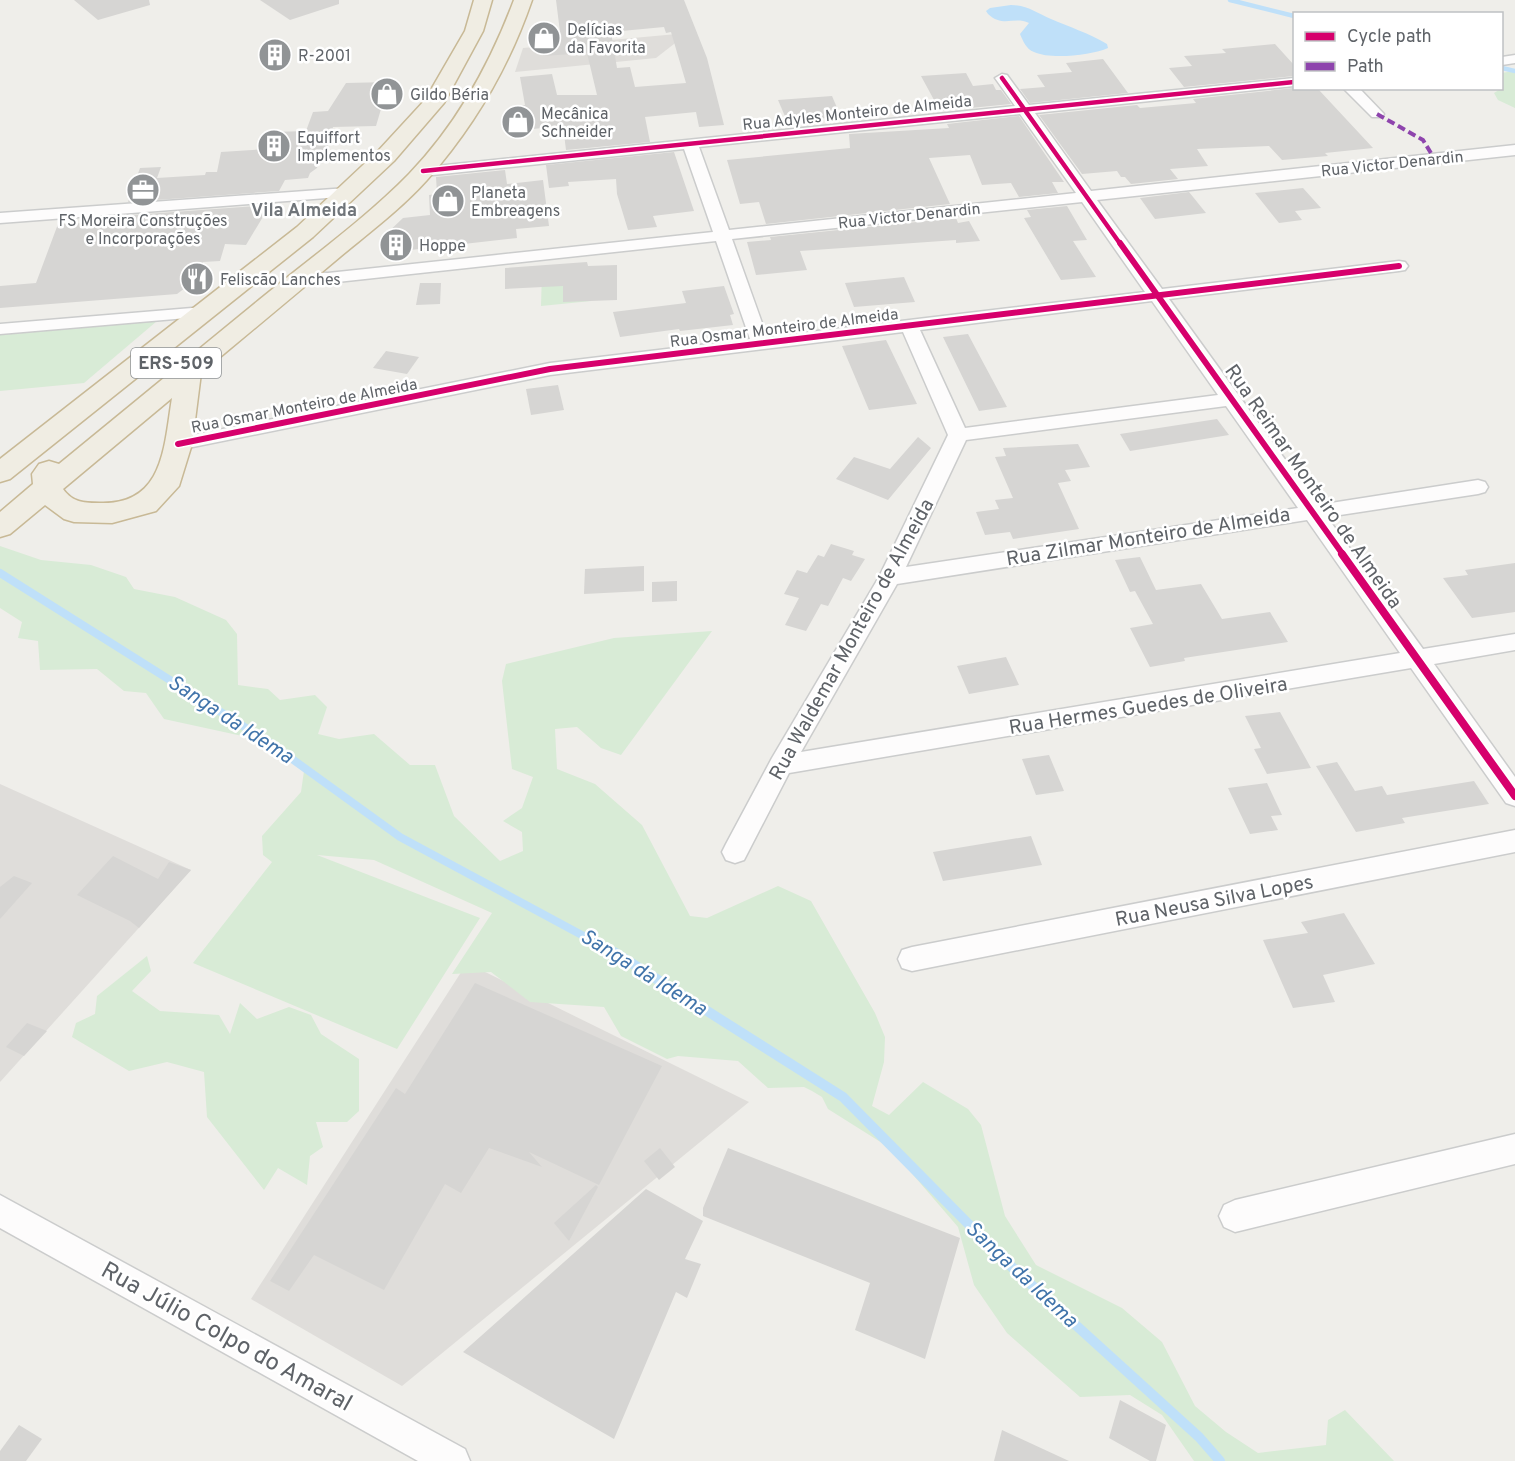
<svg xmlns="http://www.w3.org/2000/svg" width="1515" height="1461" font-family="Overpass,sans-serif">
<rect width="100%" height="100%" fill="#efeeea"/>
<!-- industrial -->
<g fill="#dfddda">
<path d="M688,33l-32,25 -141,14 8,-24z"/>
<path d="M0,784l191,86 -191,212z"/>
<path d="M467,963l282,139 -347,284 -151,-87z"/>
</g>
<!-- green -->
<g fill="#d8ebd6">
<path d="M1513,71l2,1v36l-17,-8 -4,-7 8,-5v-15z"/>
<path d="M589,267l2,34 -50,5 1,-35z"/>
<path d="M157,321l-73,62 -84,8v-56z"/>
<path d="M0,546l41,14 50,5 35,12 8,12 41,8 51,23 11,14 1,51 30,4 12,11 35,-5 12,12 -9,27 21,5 35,-5 36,31h25l19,51 46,45 23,-10 -1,-19 -19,-11 19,-13 11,-31 -21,-8 -10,-88 4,-17 108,-26 98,-7 -91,124 -20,-7 -24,-21 -22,2 2,40 38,15 47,41 48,91 17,2 71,-32 33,15 64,112 10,24 -1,25 -12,44 17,9 34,-33 45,27 13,16 24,91 31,49 86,43 40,34 33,64 31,26 32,21 68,-8 2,-25 17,-10 49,51h-200l-32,-46 -32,-20 -50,2 -73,-64 -33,-48 -16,-58 -68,-79 -62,-39 -6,-12 -10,-6 -8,-4 -36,1 -30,-27 -60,-5 -11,3 -46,-23 -17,-29 -74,-5 -39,-30 -39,2 40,-61 -118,-53 -57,-5 163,63 -83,131 -204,-86 79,-101 -9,-7 -1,-19 39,-44 4,-28 -24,-4 -6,-17 -111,-24 -18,-26 -22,-2 -27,-22 -57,1 -2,-29 -20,-3 4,-16 -22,-14z"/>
<path d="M147,956l4,15 -19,20 28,20 59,4 11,19 10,-31 17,16 32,-12 22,8 10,19 38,25v52l-12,11h-31l7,25 -13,9 -3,29 -29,-17 -14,22 -57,-73 -3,-45 -37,-10 -38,9 -57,-34 4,-14 19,-9 2,-18z"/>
</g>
<!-- water -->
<path fill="#bfe0f9" d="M1011,5c16,0 26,8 40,14 19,8 37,14 56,25l1,4c-16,7 -57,12 -74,4 -8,-3 -11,-11 -14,-18l9,-11c-15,-7 -26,5 -41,-9l-2,-3 4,-3z"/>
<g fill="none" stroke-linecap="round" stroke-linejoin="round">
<!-- stream-far2 -->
<g stroke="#bfe0f9" stroke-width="4.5">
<path d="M1230,0l64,16"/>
<path d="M1502,68l13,3"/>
</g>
<!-- stream-far1 -->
<path stroke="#bfe0f9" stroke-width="8" d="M0,573l270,170 130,94 217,117"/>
<!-- stream -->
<path stroke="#bfe0f9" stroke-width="10" d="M614,952l229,145 160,162 196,178 21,24"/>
</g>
<!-- building -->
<g fill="#d6d5d3" fill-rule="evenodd">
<path d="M74,0h75l1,5 -52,15z"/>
<path d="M260,0h79v4l-49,16z"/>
<path d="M556,0h128l23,58 17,67 -25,2 -3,-15 -51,5 5,25 -84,8 -3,-24 -51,5v-25l13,-1 -5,-28 32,-3 5,21h40l-10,-42 -44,3 -2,-23 19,-1zM664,27l2,6 5,-1 15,51 -51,4 -5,-20 -13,1 -6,-36z"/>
<path d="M1275,44l19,21v11l-110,11 -15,-19 23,-2 -8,-10 42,-3 -4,-4z"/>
<path d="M1103,59l25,34 -98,10 -10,-14 25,-2 -8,-12 35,-3 -6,-9z"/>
<path d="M966,73l7,13 20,-2 3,6h5l10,14 -71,7 -19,-35z"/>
<path d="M389,82l-13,44 -43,1 -10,36 -5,1 -1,4 -7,5 -2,5 -23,2 -6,11 -151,11 12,-34 21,-1 -4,11 48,-3 1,-3h11l4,-20 46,-3 6,-17 33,-1 7,-19 15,-1 18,-28z"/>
<path d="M1294,88l25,2 54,58 -48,5 3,3 -46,4 -13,-14 -72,3 11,17 -38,3 8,10 -47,5 -6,-7h-4l-4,-6 -35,3 -43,-59 98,-10 3,3 56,-5 -3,-4z"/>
<path d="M832,96l9,21 -54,4 -9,-21z"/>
<path d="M1019,116l45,66h-12l6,11 -39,4 -8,-14 -29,2 -12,-30 -41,3 21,46 -184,20 -7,-22 -19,2 -13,-44 123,-12 -1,-14 100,-6 -2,-4z"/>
<path d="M674,152l20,59 -41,5 4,11 -29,3 -11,-36 -1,-15 -48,3 1,4 -20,2 -3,-23z"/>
<path d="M505,170l2,14 36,-4 6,46 -33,3 1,9 -133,15 -1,-16 20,-19 27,-3 -1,-20 8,-1 -1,-17z"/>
<path d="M1303,188l18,20 -26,3 7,9 -23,3 -24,-30z"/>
<path d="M1189,192l17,21 -51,6 -15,-21z"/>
<path d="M270,205l-24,40 -21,-1 -5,17 -17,1 -6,17 -20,15 -177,14v-22l36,-3 22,-59 31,-1 2,-5z"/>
<path d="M1067,206l20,34 -14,1 23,36 -35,3 -37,-62 7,-1 -4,-7z"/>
<path d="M956,218l2,5 11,-2 11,20 -24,2v-3l-156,11 7,19 -51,5 -9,-33 24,-2 -1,-3z"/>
<path d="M587,262l1,4 29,-1v35l-54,2v-16l-58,3v-21z"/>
<path d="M904,277l11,25 -61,5 -9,-24z"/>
<path d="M420,283h21l-1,21 -24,1z"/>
<path d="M724,286l10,28 -4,1 3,10 -53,6 -1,-2 -59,8 -7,-25 73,-9 -4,-12z"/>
<path d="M968,334l9,17 30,56 -28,4 -36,-74z"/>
<path d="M886,340l31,64 -48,6 -27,-64z"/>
<path d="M386,351l33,6 -12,17 -34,-6z"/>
<path d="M558,385l6,25 -33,5 -5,-26z"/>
<path d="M1217,419l12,16 -99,16 -10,-17z"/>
<path d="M918,437l13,11 -43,52 -52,-21 18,-22 36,12z"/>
<path d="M1078,444l12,23 -25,3 6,11 -13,2 21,46 -66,10 -3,-7 -25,3 -9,-23 23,-3 -4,-9 18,-2 -18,-41 11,-1 -3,-8z"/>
<path d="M831,544l23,7 -2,4 13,4 -14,22 -8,-3 -15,28 -7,-2 -15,27 -21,-6 14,-27 -15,-4 13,-24 10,3 11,-18 6,2z"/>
<path d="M1140,557l16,33 45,-6 21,35 48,-7 18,30 -104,16 1,3 -35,6 -20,-39 23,-4 -18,-33 -5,1 -15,-32z"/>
<path d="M1515,563v49l-43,6 -29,-40 25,-3 -3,-5z"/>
<path d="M644,566v25l-60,3 1,-25z"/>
<path d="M677,581v20l-25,1v-20z"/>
<path d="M1006,657l13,28 -50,9 -12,-28z"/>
<path d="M1280,712l31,56 -44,6 -13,-25 7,-1 -16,-32z"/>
<path d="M1049,755l15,36 -28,4 -14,-36z"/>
<path d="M1337,762l18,29 27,-5 5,9 87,-14 15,23 -87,14 3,5 -49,9 -40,-66z"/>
<path d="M1267,783l15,32 -11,1 7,14 -28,4 -22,-46z"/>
<path d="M1031,836l11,29 -99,16 -10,-29z"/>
<path d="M113,856l45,23 11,-17 22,8 -52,58 -9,-7 -53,-26z"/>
<path d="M14,876l18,7 -32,36v-32z"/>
<path d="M1344,913l31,51 -52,11 12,27 -42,6 -30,-68 45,-7 -7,-11z"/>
<path d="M475,983l187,83 -63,119 -70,-33 13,15 -53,-19 -28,45 -16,-9 -61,106 -70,-35 -25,36 -19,-10 126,-193 9,6z"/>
<path d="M27,1023l20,8 -23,25 -18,-9z"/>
<path d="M660,1148l15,19 -16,13 -15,-19z"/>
<path d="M728,1148l232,90 -35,121 -70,-29 15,-47 -167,-67v-8z"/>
<path d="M596,1185l2,2 -29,54 -15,-18z"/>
<path d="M646,1189l57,32 -18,38 16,5 -14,34 -11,-6 -62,147 -151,-87z"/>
<path d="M1120,1400l46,25 -10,36h-6l-41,-23z"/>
<path d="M19,1425l23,14 -16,22h-26v-10z"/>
<path d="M1002,1430l67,31h-75z"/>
</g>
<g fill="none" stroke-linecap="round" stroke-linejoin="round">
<defs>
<g id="minor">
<path d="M1515,55v8l-13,2v-8z"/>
<path d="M1002,74l5,1 22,30 265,-27v8l-259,27 56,78 424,-46v10l-418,45 65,89 237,-28 6,1 3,4 -3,4 -6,1 -230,28 149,206 160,-25 7,2 3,5 -3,5 -7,2 -151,23 96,132 92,-15v16l-81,14 81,113v29l-9,-3 -95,-135 -622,105 -45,87 -9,3 -9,-3 -4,-8 4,-8 46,-86 107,-181 69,-142 -45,-103 -353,43 -372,75 -7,-2 -3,-4 3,-4 7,-2 372,-75 200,-24 -34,-98 -388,42 -31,-3 -3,-4 3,-4 31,1 385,-41 -29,-83 -261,27 -8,-5 2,-3 598,-62 -20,-28zM1020,114l56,79 -347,37 -30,-83zM1082,202l63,90 -378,45 -35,-98zM1152,301l66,94 -253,33 -45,-98zM1226,406l72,102 -392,59 60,-127zM1307,520l93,133 -599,99 96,-168z"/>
<path d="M1343,88h16l25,26 -2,3h-10z"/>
<path d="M347,188l6,2 2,3 -2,3 -353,27v-10z"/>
<path d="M204,307l6,1 3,4 -3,4 -210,18v-10z"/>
<path d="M1515,830v22l-603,119 -10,-3 -4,-9 4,-9 10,-3z"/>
<path d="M1515,1134v30l-280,68 -11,-5 -5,-11 5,-11 11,-5z"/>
<path d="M0,1195l465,254 5,12h-52l-418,-233z"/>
</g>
<g id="highway">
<path d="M474,0h18l-9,31 -39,72 -50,58 -81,76 -303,242 -10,3v-23l297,-232 81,-76 47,-51 40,-69z"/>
<path d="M514,0h18c-23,67 -58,127 -105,180 -25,28 -57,52 -86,76 -46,39 -93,78 -140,117l-9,71 -13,42 -23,25 -44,12 -38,-1 -10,-3 -19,-14 -35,29 -10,3v-25l33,-28 -1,-10 7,-10 10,-3 10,3c67,-55 134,-110 200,-164 50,-41 105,-80 150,-126 48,-50 81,-110 105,-174zM172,398c-8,49 -8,107 -72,105 -15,0 -27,0 -37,-14z"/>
</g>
</defs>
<!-- minor casing -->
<use href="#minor" stroke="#cbcccc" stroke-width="3"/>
<!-- highway casing -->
<use href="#highway" stroke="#c8b996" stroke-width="3"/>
<!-- minor -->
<use href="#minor" fill="#fdfcfc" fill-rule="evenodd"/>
<!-- highway -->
<use href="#highway" fill="#f0ede3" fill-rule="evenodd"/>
<!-- quiet -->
<path stroke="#8e44ad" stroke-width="4" stroke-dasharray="8 4" stroke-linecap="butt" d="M1377,114l46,26 11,18"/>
<defs>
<g id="cycleway-far2">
<path d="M1002,78l119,167"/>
<path d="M423,171l871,-89"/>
</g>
<g id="cycleway-far1">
<path d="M1120,243l224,313"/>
<path d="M178,444l372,-75 849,-103"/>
</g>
<path id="cycleway" d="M1342,554l173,242"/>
</defs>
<!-- cycleway-far2 casing -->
<use href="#cycleway-far2" stroke="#fff" stroke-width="7"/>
<!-- cycleway-far1 casing -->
<use href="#cycleway-far1" stroke="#fff" stroke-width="9"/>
<!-- cycleway casing -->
<use href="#cycleway" stroke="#fff" stroke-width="11"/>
<!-- cycleway-far2 -->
<use href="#cycleway-far2" stroke="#d6006c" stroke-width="4.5"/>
<!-- cycleway-far1 -->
<use href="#cycleway-far1" stroke="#d6006c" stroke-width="6"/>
<!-- cycleway -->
<use href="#cycleway" stroke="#d6006c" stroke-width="8"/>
</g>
<!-- icons -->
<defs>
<symbol id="shop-disc" viewBox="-11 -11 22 22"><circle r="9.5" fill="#919496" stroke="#fff"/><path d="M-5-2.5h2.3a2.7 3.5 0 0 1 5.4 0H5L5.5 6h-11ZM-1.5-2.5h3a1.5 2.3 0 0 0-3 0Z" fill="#fff"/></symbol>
<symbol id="building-disc" viewBox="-11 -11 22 22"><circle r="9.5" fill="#919496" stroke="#fff"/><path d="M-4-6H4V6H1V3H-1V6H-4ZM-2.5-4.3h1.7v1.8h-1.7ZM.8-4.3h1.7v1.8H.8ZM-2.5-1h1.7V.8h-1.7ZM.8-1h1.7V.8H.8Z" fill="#fff"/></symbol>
<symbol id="office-disc" viewBox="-11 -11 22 22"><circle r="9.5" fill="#919496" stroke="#fff"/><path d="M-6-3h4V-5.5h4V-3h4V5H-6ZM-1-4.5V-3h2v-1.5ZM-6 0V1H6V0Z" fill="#fff"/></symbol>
<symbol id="restaurant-disc" viewBox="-11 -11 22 22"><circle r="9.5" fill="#919496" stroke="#fff"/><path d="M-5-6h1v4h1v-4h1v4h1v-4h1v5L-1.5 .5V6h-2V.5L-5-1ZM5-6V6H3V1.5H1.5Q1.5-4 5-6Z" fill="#fff"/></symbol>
</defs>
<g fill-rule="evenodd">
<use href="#shop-disc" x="525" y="19" width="38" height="38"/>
<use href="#building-disc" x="256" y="36" width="38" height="38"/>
<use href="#shop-disc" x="368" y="75" width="38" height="38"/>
<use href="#shop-disc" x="499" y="103" width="38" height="38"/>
<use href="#building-disc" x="255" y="127" width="38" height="38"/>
<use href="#office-disc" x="124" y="171" width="38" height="38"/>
<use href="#shop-disc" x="429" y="182" width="38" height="38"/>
<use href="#building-disc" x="377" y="226" width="38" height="38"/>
<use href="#restaurant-disc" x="178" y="260" width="38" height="38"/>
</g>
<g text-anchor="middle" stroke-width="5" stroke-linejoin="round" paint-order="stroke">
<!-- far-poi labels -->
<g font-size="16" fill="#5f6368" stroke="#fff" text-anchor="start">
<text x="567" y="35">Delícias<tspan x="567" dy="18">da Favorita</tspan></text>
<text x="298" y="61">R-2001</text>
<text x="410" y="100">Gildo Béria</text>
<text x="541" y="119">Mecânica<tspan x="541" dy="18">Schneider</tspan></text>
<text x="297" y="143">Equiffort<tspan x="297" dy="18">Implementos</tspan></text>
<text x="471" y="198">Planeta<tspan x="471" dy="18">Embreagens</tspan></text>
<text x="143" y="226" text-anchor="middle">FS Moreira Construções<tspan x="143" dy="18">e Incorporações</tspan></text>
<text x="419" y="251">Hoppe</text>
<text x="220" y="285">Feliscão Lanches</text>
</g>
<!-- far-street labels -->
<g font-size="16" fill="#5f6368" stroke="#fff">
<text transform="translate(857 112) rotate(-6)" y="6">Rua Adyles Monteiro de Almeida</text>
<text transform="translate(1392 163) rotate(-6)" y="6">Rua Victor Denardin</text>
<text transform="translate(909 215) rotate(-6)" y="6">Rua Victor Denardin</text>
<text transform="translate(784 327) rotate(-7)" y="6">Rua Osmar Monteiro de Almeida</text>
<text transform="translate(304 405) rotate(-11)" y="6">Rua Osmar Monteiro de Almeida</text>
</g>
<!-- far-neighbourhood labels -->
<g font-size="18" font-weight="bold" fill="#70757a" stroke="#fff">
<text x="304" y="216">Vila Almeida</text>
</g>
<!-- shield labels -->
<rect fill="#fff" stroke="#8f9295" stroke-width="1.5" x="131" y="348" width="90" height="30" rx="4.5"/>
<g font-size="18" font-weight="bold" fill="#5f6368">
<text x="176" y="369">ERS-509</text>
</g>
<!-- street labels -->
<g font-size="20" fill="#5f6368" stroke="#fff">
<text transform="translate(1314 486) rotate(55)" y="7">Rua Reimar Monteiro de Almeida</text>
<text transform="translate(1148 536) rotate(-9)" y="7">Rua Zilmar Monteiro de Almeida</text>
<text transform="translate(851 639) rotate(-61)" y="7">Rua Waldemar Monteiro de Almeida</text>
<text transform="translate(1148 705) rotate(-9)" y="7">Rua Hermes Guedes de Oliveira</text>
<text transform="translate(1214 900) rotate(-11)" y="7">Rua Neusa Silva Lopes</text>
</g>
<!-- water labels -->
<g font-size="21" font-style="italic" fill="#4174aa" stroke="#fff">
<text transform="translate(231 719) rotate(33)" y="7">Sanga da Idema</text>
<text transform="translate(644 972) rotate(32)" y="7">Sanga da Idema</text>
<text transform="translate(1022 1274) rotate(43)" y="7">Sanga da Idema</text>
</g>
<!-- near-street labels -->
<g font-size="24" fill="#5f6368" stroke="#fff">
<text transform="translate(227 1336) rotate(29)" y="8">Rua Júlio Colpo do Amaral</text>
</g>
</g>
<!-- legend -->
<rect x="1293" y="12" width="210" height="78" fill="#ffffff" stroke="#bfc1c3" stroke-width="1.5"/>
<rect x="1305" y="32" width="30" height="9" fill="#d6006c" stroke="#bfc1c3" stroke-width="1.5"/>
<text x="1347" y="42" font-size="18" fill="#5f6368">Cycle path</text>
<rect x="1305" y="62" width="30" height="9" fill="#8e44ad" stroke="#bfc1c3" stroke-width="1.5"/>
<text x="1347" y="72" font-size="18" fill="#5f6368">Path</text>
</svg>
